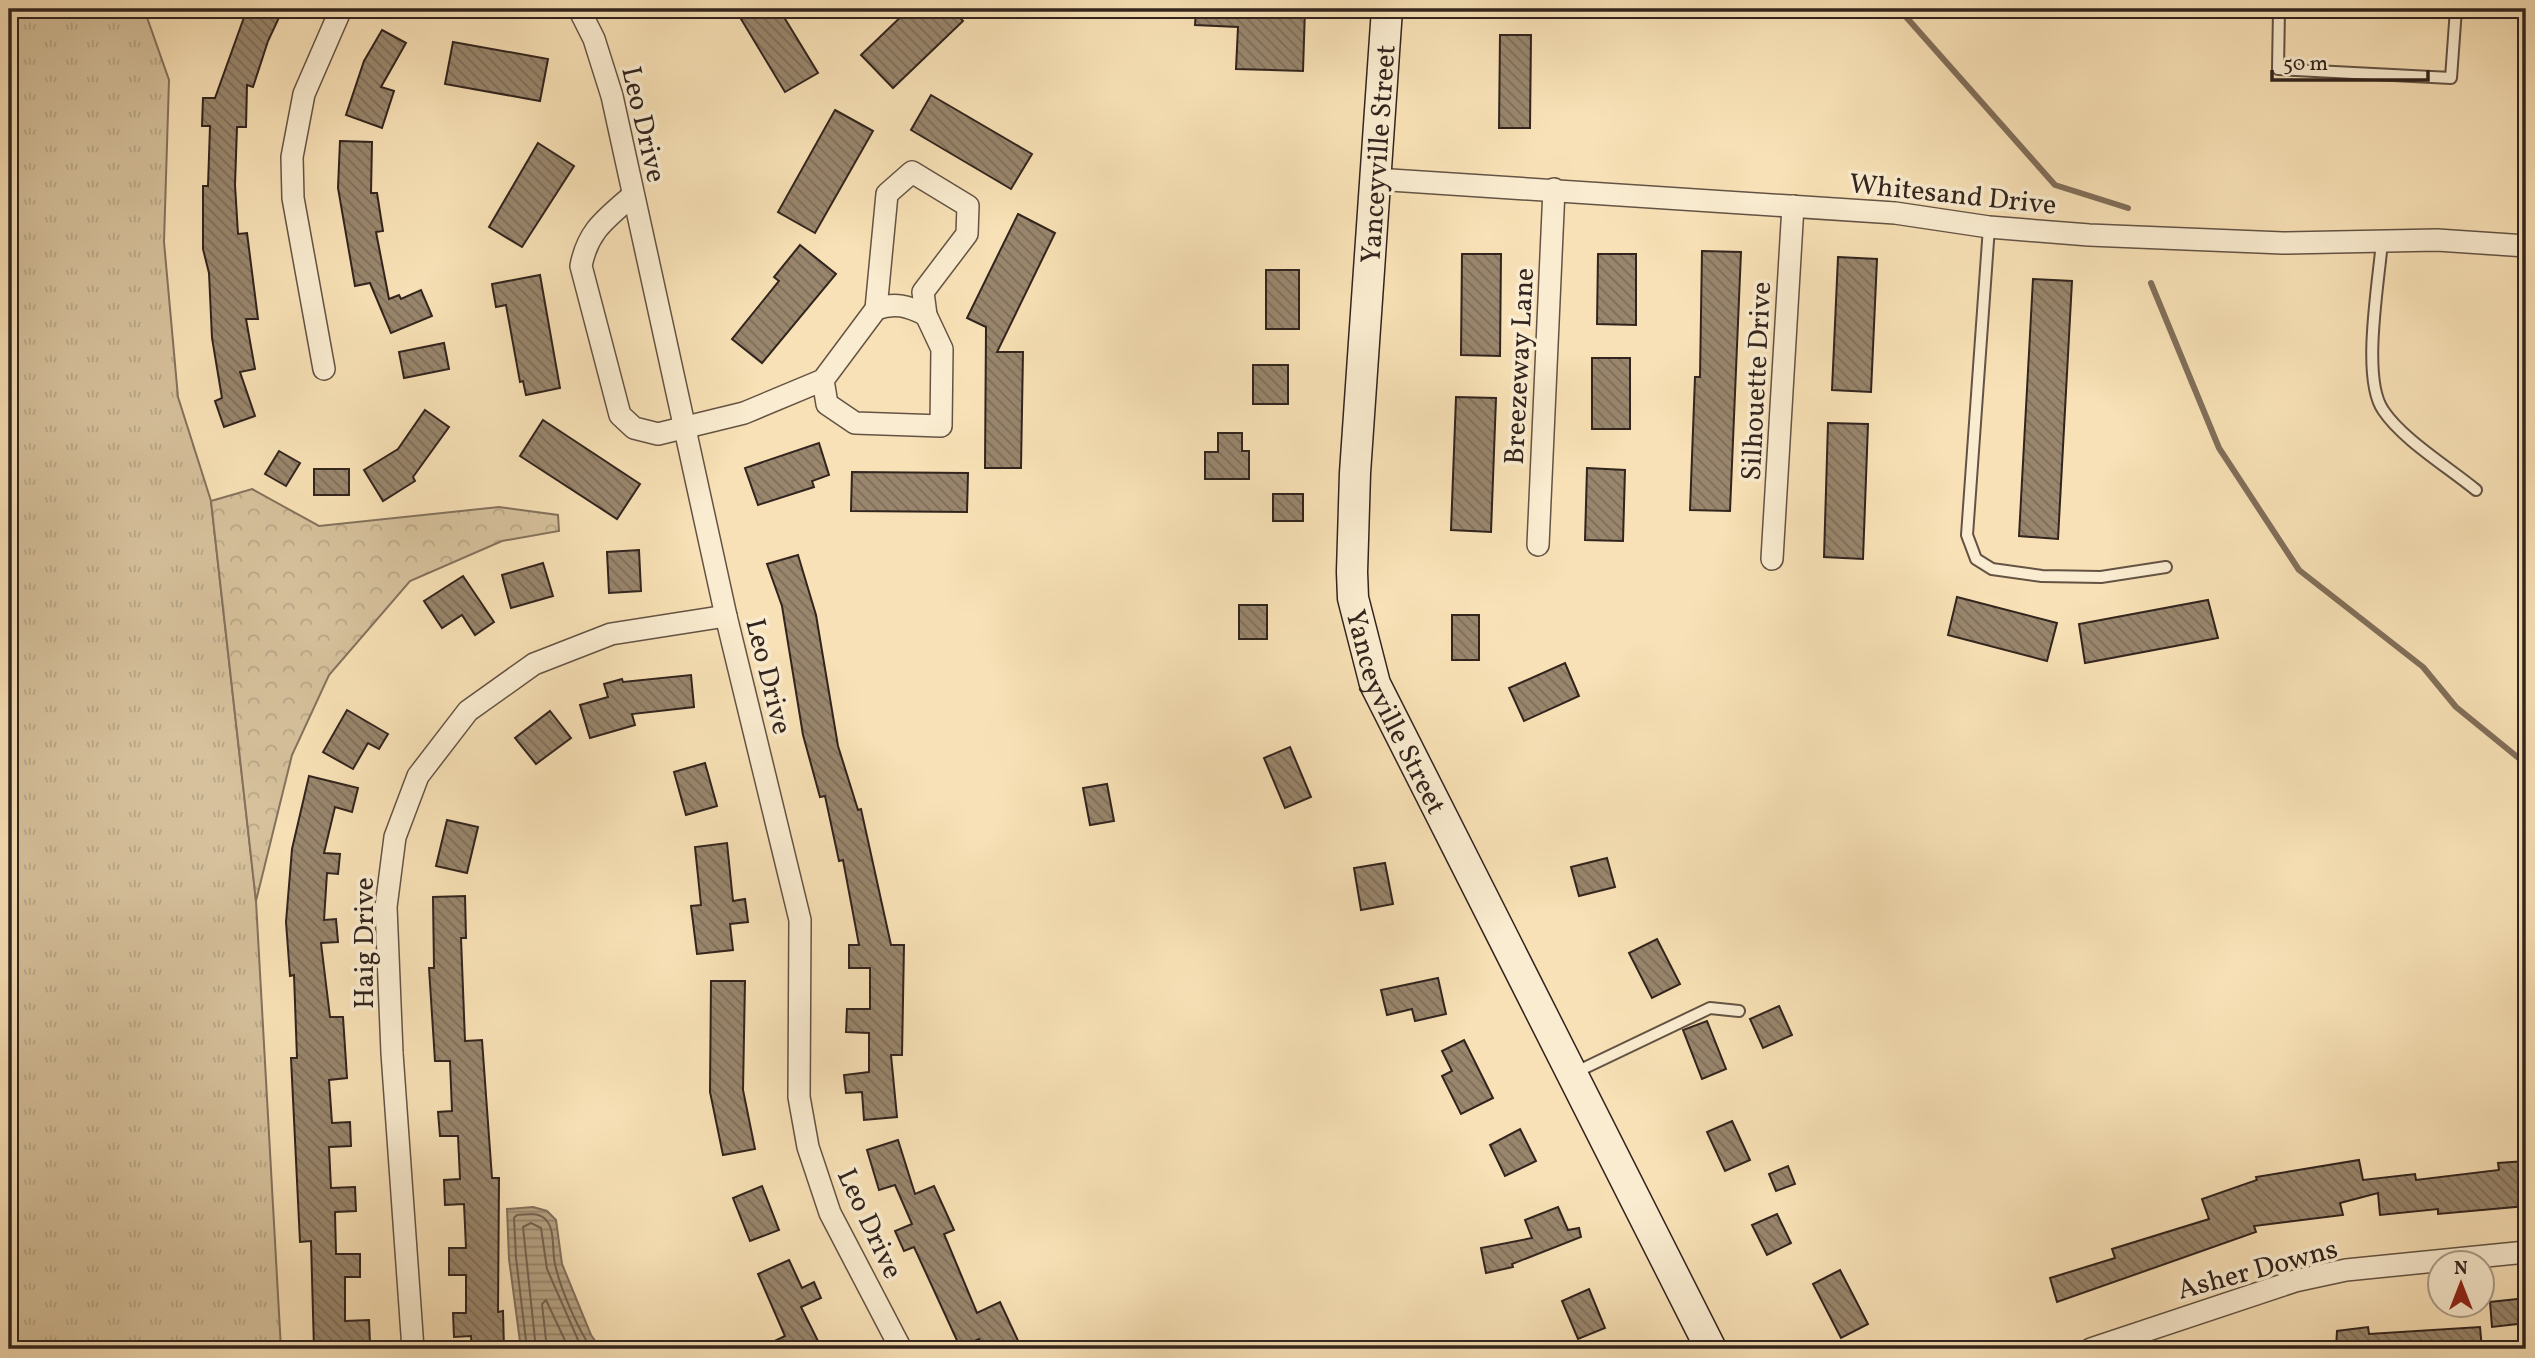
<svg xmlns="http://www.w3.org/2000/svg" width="2535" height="1358" font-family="Vollkorn,serif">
<defs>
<pattern id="grass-tufts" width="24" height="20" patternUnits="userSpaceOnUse" patternTransform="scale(1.75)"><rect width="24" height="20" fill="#d6c19c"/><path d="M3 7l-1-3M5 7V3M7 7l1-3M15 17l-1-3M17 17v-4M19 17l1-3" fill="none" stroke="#b8a686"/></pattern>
<pattern id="forest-crowns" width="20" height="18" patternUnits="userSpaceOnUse" patternTransform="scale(1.75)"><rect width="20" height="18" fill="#d6c19c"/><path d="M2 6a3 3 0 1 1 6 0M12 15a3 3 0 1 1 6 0" fill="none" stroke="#b8a686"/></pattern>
<pattern id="water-rules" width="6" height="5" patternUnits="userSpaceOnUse" patternTransform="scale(1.75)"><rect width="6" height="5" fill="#b5a182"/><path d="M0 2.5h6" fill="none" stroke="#94836a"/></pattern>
<pattern id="building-back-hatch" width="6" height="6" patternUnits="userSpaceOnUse" patternTransform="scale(1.75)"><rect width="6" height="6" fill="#99866d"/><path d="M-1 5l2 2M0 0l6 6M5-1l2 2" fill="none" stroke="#7d6d59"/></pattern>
</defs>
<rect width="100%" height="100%" fill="#f8e1b6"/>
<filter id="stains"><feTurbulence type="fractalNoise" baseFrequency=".00286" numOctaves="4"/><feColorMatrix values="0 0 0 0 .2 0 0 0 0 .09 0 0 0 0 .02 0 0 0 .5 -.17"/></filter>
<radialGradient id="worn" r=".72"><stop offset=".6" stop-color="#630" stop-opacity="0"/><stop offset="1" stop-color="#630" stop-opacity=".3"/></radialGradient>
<!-- grass -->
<path fill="url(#grass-tufts)" stroke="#84725d" stroke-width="2" d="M9,9h135l25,71 -5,162 14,155 33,104 45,400 25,448h-272z"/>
<!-- forest -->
<path fill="url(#forest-crowns)" stroke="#84725d" stroke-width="2" d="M252,489l67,37 180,-19 59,8 1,16 -57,10 -92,40 -81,94 -37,80 -36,146 -45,-400z"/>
<!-- water -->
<path fill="url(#water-rules)" stroke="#816f5a" stroke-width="2" d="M533,1207l14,4 9,9 6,44 29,71 10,14h-80l-12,-90 -2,-50z"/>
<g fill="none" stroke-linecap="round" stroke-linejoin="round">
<!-- shore -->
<g stroke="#746250" stroke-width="2">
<path d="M527,1349l-11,-91 -2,-40 3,-3c10,-1 23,-3 30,6 8,10 5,31 8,43 5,24 23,66 37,85"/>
<path d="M536,1349l-13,-122 8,-4 10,5 6,41 35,80"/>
<path d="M547,1349l-5,-45 4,-4 23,49"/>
</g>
<!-- stream -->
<g stroke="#816f5a" stroke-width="6">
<path d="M1899,9l156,176 73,23"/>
<path d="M2151,283l68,165 80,122 124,97 33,40 70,57"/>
</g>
</g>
<!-- building -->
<g fill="url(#building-back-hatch)" stroke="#32241e" stroke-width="2">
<path d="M247,9h36l-15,32 -15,46 -6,-2 -1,42h-9l-2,58 3,49 9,-1 11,86h-12l9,50 -15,3 15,44 -31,11 -9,-26 7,-3 -10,-60 -3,-65 -6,-24v-63h5l2,-60h-8l1,-28h12z"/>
<path d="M735,9h44l39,64 -33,19z"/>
<path d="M909,9h43l11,12 -70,67 -32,-33z"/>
<path d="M1196,9h109l-2,62 -67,-2 2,-42 -43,-2z"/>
<path d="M382,30l24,13 -25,44 13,4 -12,37 -36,-13 18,-54z"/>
<path d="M1500,35h31l-1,93h-31z"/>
<path d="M453,42l95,17 -8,42 -95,-17z"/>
<path d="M931,95l101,59 -21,35 -100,-59z"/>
<path d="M835,110l38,21 -58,102 -37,-21z"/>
<path d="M340,141l32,1 -1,51h6l6,38 -7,1 13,67 10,-4 2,4 20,-9 11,26 -41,17 -21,-50 -15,3 -17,-98z"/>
<path d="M538,143l36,23 -52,81 -33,-20z"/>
<path d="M1018,214l37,19 -58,119h26l-2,116h-36l1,-141 -19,-9z"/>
<path d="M800,245l36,29 -74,89 -30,-24 47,-58 -5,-4z"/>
<path d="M1702,251l39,1 -11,259 -40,-1 5,-133h5z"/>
<path d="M1462,254h39l-1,102 -39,-1z"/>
<path d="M1598,254h38v71l-39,-1z"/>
<path d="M1838,257l39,2 -6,133 -39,-2z"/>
<rect x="1266" y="270" width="33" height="59"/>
<path d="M540,275l20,113 -34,7 -3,-14 -3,1 -14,-77 -10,2 -4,-23z"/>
<path d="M2033,279l39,2 -14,258 -39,-3z"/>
<path d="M444,343l5,26 -45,9 -5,-26z"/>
<rect x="1592" y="358" width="38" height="71"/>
<rect x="1253" y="365" width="35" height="39"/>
<path d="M1456,397l40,1 -5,134 -40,-2z"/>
<path d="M425,410l24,17 -36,50 2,4 -32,20 -19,-31 34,-21z"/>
<path d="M543,420l97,64 -23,35 -97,-63z"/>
<path d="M1828,423l40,1 -5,135 -39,-2z"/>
<path d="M1218,433h24v18h7v28h-44v-27h13z"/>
<path d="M819,443l10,32 -17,6 2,6 -56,18 -13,-37z"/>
<path d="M279,451l21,12 -14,23 -21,-12z"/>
<path d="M1587,468l38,2 -2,71 -38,-1z"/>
<rect x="314" y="469" width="35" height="26"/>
<path d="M852,472l116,1 -1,39 -116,-1z"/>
<rect x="1273" y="494" width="30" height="27"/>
<path d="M639,550l2,41 -32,2 -2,-41z"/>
<path d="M798,555l18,60 22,131 20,64 3,-1 30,136h13l-2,110h-11l6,62 -33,3 -2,-28 -16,1 -2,-18 25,-3v-39l-23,-1 1,-23h23v-41h-21v-23h10l-16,-85 -4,1 -14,-65 -5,1 -17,-62 -21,-129 -15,-42z"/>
<path d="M543,563l10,33 -42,12 -9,-33z"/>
<path d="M463,576l31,46 -19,13 -13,-20 -20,13 -18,-27z"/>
<path d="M1957,597l100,26 -10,38 -99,-26z"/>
<path d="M2208,600l10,38 -133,25 -6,-39z"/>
<rect x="1239" y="605" width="28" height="34"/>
<rect x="1452" y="615" width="27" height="45"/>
<path d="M1565,663l14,33 -55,25 -15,-33z"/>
<path d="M691,675l3,32 -62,7 3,11 -45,13 -10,-33 28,-8 -4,-13 18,-5 1,3z"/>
<path d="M347,710l41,24 -9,15 -11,-6 -15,26 -30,-17z"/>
<path d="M550,711l21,27 -35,26 -21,-26z"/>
<path d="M1290,747l21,50 -26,11 -21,-50z"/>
<path d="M705,763l12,43 -31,9 -12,-43z"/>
<path d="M309,776l49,12 -6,24 -17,-5 -11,46 16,1 -2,20 -11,-1 -3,47 12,-1 2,23 -17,1 9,74h13l4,61 -18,2 3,43 18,-1 1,24 -22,1 2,41 24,-1 1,24 -21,1 1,42h24v23h-15v44l24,-1 1,23 -21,1v5h-35l-3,-108 -11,1 -9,-184h6l-3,-83 -4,1 -4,-54 6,-73z"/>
<path d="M1107,784l7,37 -24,4 -7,-37z"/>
<path d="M447,820l31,7 -11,46 -31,-7z"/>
<path d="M727,843l6,58 12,-2 3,23 -18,2 3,26 -36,4 -6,-48 10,-1 -6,-58z"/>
<path d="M1607,858l8,29 -36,9 -8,-29z"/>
<path d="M1385,863l8,41 -32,6 -7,-42z"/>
<path d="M465,896l1,42h-5l4,103 17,-1 10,138h7l-1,134 5,-1 1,38h-32l-1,-13 -17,1 -1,-24h13v-38h-17v-27h17l-2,-44 -19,1 -1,-25 16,-1 -2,-43h-18l-2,-24 14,-1 -2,-50h-15l-6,-93h5l-1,-71z"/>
<path d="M1657,939l23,45 -28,14 -23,-45z"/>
<path d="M1438,978l8,36 -31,7 -3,-12 -25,6 -6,-25z"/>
<path d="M711,981h34l-2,109 12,59 -32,6 -13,-63z"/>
<path d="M1779,1006l13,29 -29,13 -13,-29z"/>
<path d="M1707,1021l19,48 -24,10 -19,-49z"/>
<path d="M1464,1040l29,58 -32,16 -19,-38 10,-5 -10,-20z"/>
<path d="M1732,1121l18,39 -25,11 -18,-39z"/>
<path d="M1520,1129l16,32 -31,15 -15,-31z"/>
<path d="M898,1140l17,54 19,-8 20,44 -10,4 33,79 23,-11 20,43 -11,4h-25l-5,-10 -19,8 -46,-100 -10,4 -9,-20 17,-7 -17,-39 -16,5 -12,-40z"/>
<path d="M2359,1160l4,20 52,-6 1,6 83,-10 -1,-7 28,-2v45l-88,8v-5l-58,6 -2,-22 -38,10 3,12 -89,11 2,6 -199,70 -7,-24 65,-20 -3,-9 97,-30 -7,-20 55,-19 -1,-3z"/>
<path d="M1788,1166l7,18 -19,7 -7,-17z"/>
<path d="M762,1186l17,44 -29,11 -17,-43z"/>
<path d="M1558,1207l10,23 11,-2 2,9 -69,27 1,3 -27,6 -5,-25 51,-10 -7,-18z"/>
<path d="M1777,1214l14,29 -24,12 -15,-30z"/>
<path d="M789,1260l13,28 12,-6 7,16 -20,9 21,42h-64l27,-13 -27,-62z"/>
<path d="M1840,1270l28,54 -27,14 -28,-54z"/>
<path d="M1589,1289l16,39 -27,11 -16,-38z"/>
<path d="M2526,1298v25l-34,4 -2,-25z"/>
<path d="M2368,1327l1,7 111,-7 2,22h-146l1,-18z"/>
</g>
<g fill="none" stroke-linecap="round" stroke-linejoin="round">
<defs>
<g id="service">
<path d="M2279,9l-1,60 173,9 5,-69"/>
<path d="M1989,227l-22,308 9,24 16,10 50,7 59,1 65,-10"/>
<path d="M2382,241c-3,40 -21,137 1,169 19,29 65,57 93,80"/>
<path d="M1574,1073l136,-65 29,3"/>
</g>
<g id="minor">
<path d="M579,9l15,30 18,57 114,520 74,304 -1,177 9,50 22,66 71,136"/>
<path d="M1375,179l520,34 94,14 100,8 194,8 154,-3 89,6"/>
<path d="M633,195c-27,24 -45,35 -52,71l39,149 14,13 24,6 86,-21 79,-33 53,-71 11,-115 25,-22 56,34 -1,28 -44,58 3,23 16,34 -1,77 -86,-3 -28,-19 -4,-24"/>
<path d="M876,309c19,-7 32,-3 50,6"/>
<path d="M324,369l-31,-171 -1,-41 12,-63 37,-85"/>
<path d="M1538,545l16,-356"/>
<path d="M1772,559l21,-353"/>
<path d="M413,1349l-21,-296 -6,-146 9,-70 23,-61 50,-65 66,-47 77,-30 115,-18"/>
<path d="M2091,1349l204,-68 51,-11 180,-18"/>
</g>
<g id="secondary">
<path id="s1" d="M1387,9l-32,464 -3,99 1,26 22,86 336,665"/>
</g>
</defs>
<!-- service casing -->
<use href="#service" stroke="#645344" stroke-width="14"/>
<!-- minor casing -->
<use href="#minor" stroke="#645344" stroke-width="24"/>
<!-- secondary casing -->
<use href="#secondary" stroke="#32241e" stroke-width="33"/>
<!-- service -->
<use href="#service" stroke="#faecd0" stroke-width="10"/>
<!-- minor -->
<use href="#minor" stroke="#faecd0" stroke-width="21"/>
<!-- secondary -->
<use href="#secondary" stroke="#faecd0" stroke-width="30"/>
</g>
<g text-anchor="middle" stroke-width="7" stroke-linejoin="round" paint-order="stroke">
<!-- street labels -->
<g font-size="28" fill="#32241e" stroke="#faecd0">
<text transform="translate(645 124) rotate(77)" y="10">Leo Drive</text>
<text transform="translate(1377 154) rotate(-86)" y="10">Yanceyville Street</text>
<text transform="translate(1953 193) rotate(6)" y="10">Whitesand Drive</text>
<text transform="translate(1518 366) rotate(-87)" y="10">Breezeway Lane</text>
<text transform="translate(1755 381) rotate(-87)" y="10">Silhouette Drive</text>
<text transform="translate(770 676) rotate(76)" y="10">Leo Drive</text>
<text dy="10" stroke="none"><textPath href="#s1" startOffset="712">Yanceyville Street</textPath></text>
<text transform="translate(363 943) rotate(-90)" y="10">Haig Drive</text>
<text transform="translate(871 1223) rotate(65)" y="10">Leo Drive</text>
<text transform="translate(2257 1268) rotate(-15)" y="10">Asher Downs</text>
</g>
</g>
<!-- margin -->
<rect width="2535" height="1358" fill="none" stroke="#f8e1b6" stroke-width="35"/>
<rect x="10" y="10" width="2514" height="1337" fill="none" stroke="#32241e" stroke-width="3.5"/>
<rect x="18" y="18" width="2500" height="1323" fill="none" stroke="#32241e" stroke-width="2"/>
<!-- north arrow -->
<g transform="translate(2461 1284)"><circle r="33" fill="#faecd0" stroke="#aa9c89" stroke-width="2"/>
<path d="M0-5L12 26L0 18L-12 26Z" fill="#8f2418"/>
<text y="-10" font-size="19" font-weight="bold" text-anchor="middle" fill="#32241e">N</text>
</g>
<!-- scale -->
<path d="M2272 70v10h156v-10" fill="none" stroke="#32241e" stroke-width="3.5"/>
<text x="2283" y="70" font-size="21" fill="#32241e" stroke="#faecd0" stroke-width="5" paint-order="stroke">50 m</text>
<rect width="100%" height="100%" filter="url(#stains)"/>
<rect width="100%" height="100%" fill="url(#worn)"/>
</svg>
